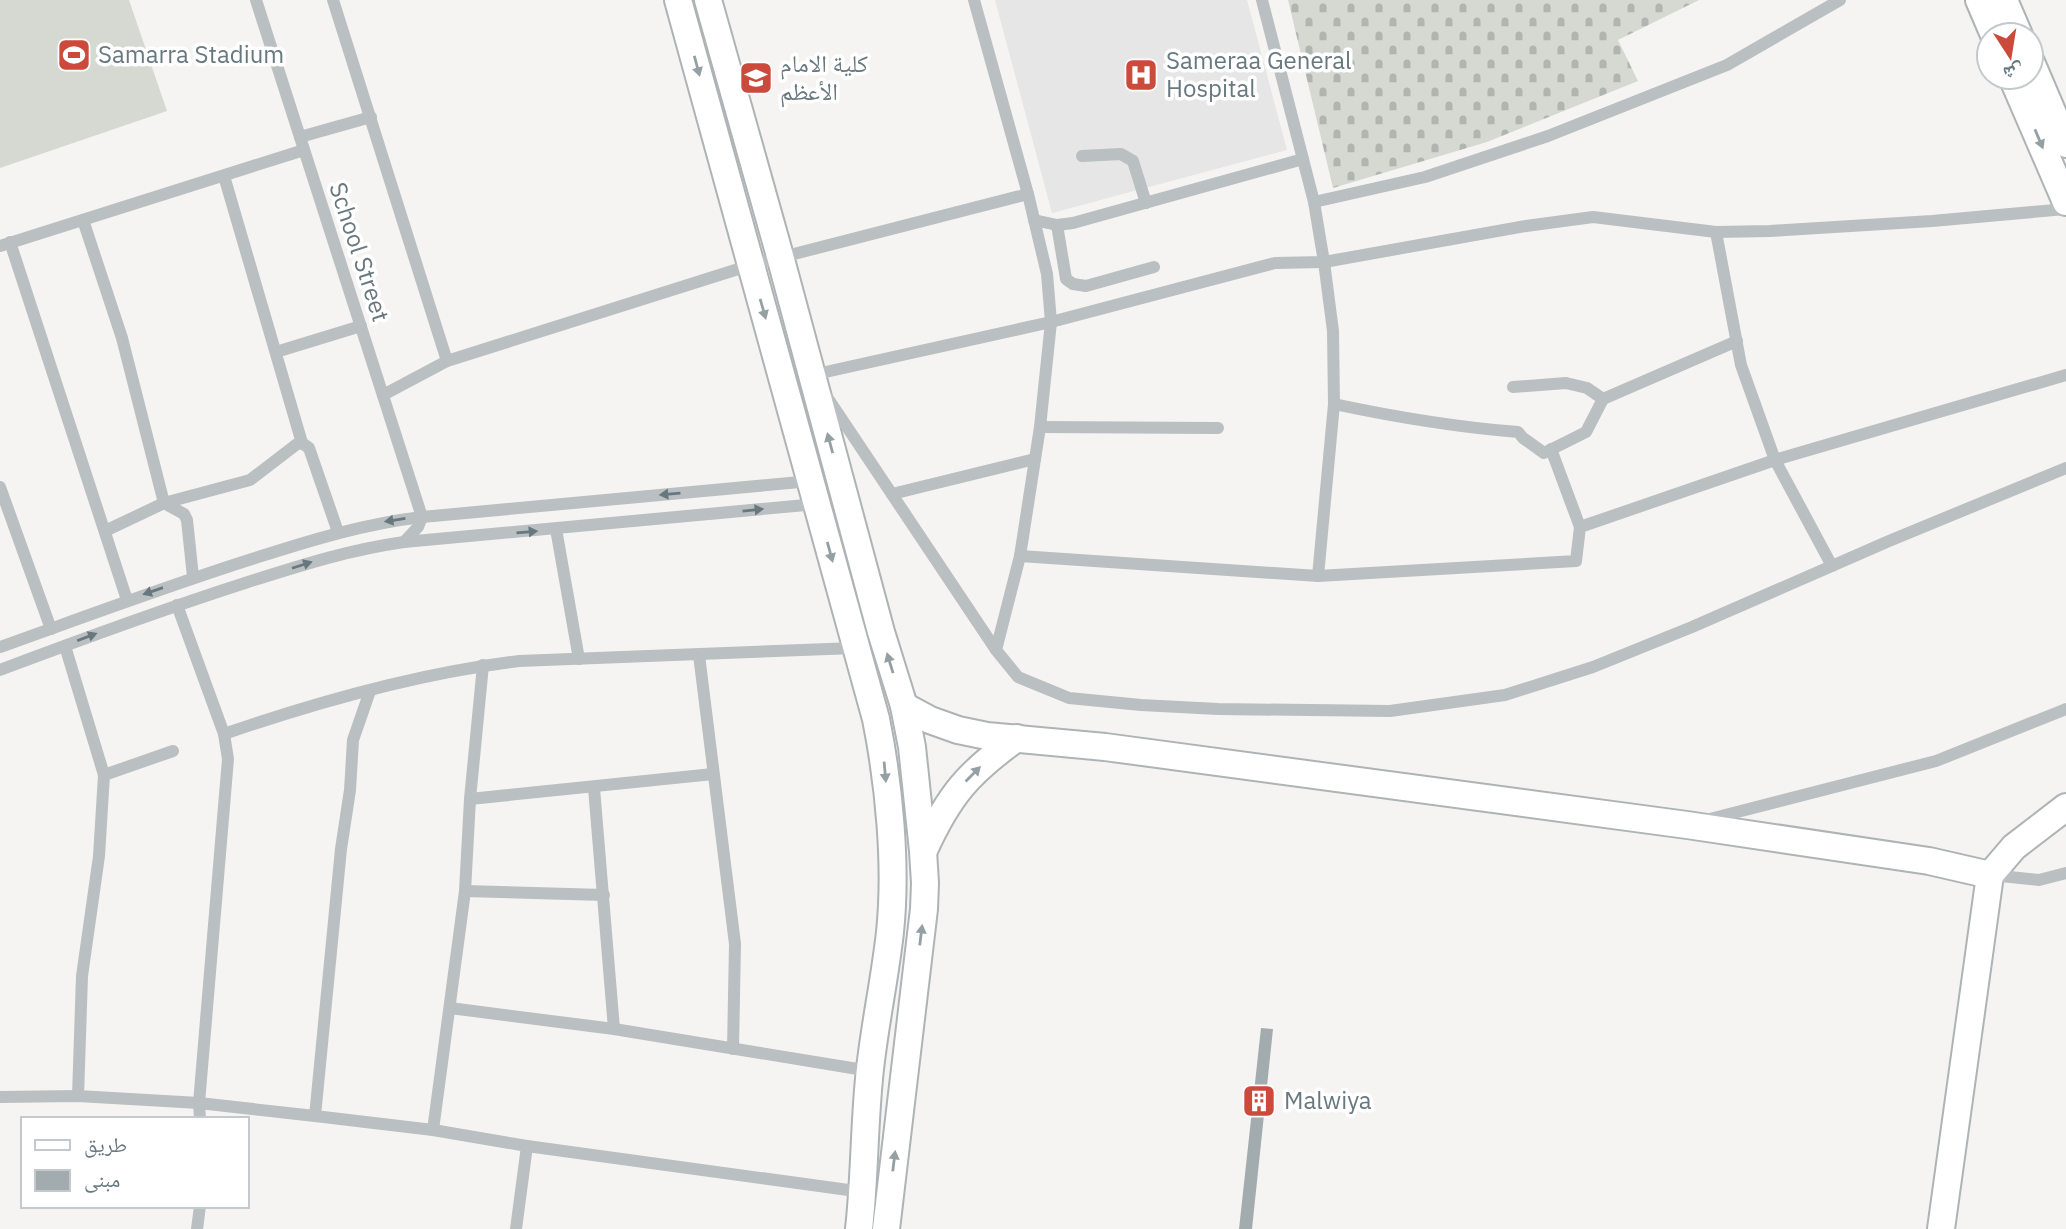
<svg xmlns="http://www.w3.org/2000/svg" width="2066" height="1229" font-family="'IBM Plex Sans','Noto Naskh Arabic',sans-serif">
<defs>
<pattern id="cemetery-stones" width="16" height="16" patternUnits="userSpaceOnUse" patternTransform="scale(1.75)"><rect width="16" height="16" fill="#d5d9d1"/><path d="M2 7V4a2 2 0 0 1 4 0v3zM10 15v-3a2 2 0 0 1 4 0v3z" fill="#b1b5af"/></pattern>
</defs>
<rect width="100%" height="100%" fill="#f5f4f2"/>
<!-- built -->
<path fill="#e5e6e5" d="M995,0h252l40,150 -235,63z"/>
<!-- cemetery -->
<path fill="url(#cemetery-stones)" d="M1288,0h411l-81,40 20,41 -151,61 -154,46z"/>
<!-- garden -->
<path fill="#d5d9d1" d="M0,0h129l38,111 -167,57z"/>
<!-- building -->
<path fill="#a2abae" d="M1261,1028l12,1 -21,200h-13z"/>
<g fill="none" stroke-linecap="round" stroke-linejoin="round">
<defs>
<g id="major">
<path d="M678,0l198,719c13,65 21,146 14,213 -5,46 -15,91 -20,137 -6,53 -5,107 -11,160"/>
<path d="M708,0l72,256 101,376 23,74 8,41 11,104 2,32 -1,26 -38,320"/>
<path d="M1979,0l15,35"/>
<path d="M2004,0l15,35"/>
<path d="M2031,62l35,82"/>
<path d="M2012,77l54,125"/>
<path d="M904,706l26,14 28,10 29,6 118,11 582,78 242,36 61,14 24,-28 52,-40"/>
<path d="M924,850c25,-55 45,-78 93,-112"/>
<path d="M1941,1229l49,-354"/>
</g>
</defs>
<!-- major casing -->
<use href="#major" stroke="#aeb3b5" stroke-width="30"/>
<!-- minor -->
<g stroke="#babfc1" stroke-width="12">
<path d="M256,0l166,517 -4,10 -14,15"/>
<path d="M333,0l114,361"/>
<path d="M974,0l54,194 19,80 4,48 -11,105 -20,129"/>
<path d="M1262,0l52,202 10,60 9,69 1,73 -16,172"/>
<path d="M300,137l71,-20"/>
<path d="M1082,156l39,-2 12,7 13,42"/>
<path d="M224,176l78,267"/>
<path d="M1314,202l111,-25 123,-41 179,-71 113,-65"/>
<path d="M83,220l39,118 42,165 20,11 3,6 6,57"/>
<path d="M1034,220l23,5 16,-2 230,-64"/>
<path d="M1057,225l9,54 7,5 13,2 68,-19"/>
<path d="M1716,232l25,133 34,95 57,106"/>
<path d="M10,242l117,358"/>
<path d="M0,246l304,-96"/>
<path d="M276,352l85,-26"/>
<path d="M815,379l-3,-4 239,-53 224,-59 49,-1 202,-36 67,-9 123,15 54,-1 162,-10 134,-12"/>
<path d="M1513,387l53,-4 21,5 16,11"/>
<path d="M383,395l64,-34 304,-96 277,-71"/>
<path d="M827,397l169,253 22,27 51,21 72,7 77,4 172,2 115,-16 88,-28 99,-40 197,-86 177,-73"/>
<path d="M1334,404c61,13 121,23 184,28l5,6 21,15 42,-21 17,-33 134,-58"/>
<path d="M1040,427l178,1"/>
<path d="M1551,449l29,78"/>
<path d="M0,487l51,142"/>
<path d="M892,494l143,-35"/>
<path d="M556,529l23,130"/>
<path d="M105,531l59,-28 86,-23 47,-36 5,-1 7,5 29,84"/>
<path d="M177,605l47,129 4,25 -29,344 1,16"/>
<path d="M65,646l39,129 -5,81 -17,120 -4,120"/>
<path d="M0,647c84,-30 167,-61 252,-88 57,-18 110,-35 170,-42l389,-36"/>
<path d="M996,650l24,-94 298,20 258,-15 4,-34 195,-67 291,-85"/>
<path d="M699,655l36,289 -2,105"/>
<path d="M0,670c82,-31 164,-61 248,-88 54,-17 100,-32 156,-40l413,-38"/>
<path d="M224,734c96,-33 195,-61 295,-73l336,-13"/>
<path d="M104,775l69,-24"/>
<path d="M594,788l20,241"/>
<path d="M470,799l243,-25"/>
<path d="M1706,820l230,-59 130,-52"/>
<path d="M1991,875l48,5 27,-7"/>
<path d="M465,891l139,4"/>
<path d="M450,1008l164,21 256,42"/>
<path d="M0,1097l78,-1 121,7 116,13 118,14 94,16 336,46"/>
<path d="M315,1116l26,-267 9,-59 3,-50 17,-49"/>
<path d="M433,1130l32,-239 5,-92 13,-134"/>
<path d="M197,1229l3,-23"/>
<path d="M516,1229l11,-83"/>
</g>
<!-- major -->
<use href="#major" stroke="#fff" stroke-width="26"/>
</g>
<!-- one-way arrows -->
<defs><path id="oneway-solid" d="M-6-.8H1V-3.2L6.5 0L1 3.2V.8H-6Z" transform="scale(1.75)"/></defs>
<g fill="#95a0a5">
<use href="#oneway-solid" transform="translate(697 66) rotate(75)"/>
<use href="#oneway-solid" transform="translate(2039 139) rotate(67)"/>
<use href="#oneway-solid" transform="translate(763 309) rotate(74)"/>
<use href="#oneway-solid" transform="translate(830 443) rotate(-105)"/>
<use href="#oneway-solid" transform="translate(830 552) rotate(75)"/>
<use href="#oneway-solid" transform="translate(890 663) rotate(-107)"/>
<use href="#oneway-solid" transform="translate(885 772) rotate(85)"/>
<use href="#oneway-solid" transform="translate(973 774) rotate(-45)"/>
<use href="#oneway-solid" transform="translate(921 935) rotate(-83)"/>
<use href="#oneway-solid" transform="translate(894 1161) rotate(-83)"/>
</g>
<g fill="#68787f">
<use href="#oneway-solid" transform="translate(670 494) rotate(175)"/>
<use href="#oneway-solid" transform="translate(753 510) rotate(-6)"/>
<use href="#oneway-solid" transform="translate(395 520) rotate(171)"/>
<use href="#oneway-solid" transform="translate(527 532) rotate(-5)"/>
<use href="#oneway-solid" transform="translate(302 565) rotate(-18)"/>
<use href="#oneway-solid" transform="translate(153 591) rotate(161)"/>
<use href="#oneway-solid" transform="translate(87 637) rotate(-21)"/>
</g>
<!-- icons -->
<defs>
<symbol id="stadium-square" viewBox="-11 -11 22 22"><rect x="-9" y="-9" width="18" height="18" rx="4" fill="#cc4a3b" stroke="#fff"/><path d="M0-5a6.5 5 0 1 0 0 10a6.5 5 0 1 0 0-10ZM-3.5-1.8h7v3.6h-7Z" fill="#fff"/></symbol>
<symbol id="hospital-square" viewBox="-11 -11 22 22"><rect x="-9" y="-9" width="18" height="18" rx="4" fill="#cc4a3b" stroke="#fff"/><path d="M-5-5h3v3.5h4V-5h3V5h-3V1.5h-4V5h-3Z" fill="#fff"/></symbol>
<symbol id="university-square" viewBox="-11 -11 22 22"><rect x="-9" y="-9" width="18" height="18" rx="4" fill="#cc4a3b" stroke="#fff"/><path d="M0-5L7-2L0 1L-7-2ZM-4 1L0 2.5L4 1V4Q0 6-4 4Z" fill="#fff"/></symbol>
<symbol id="building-square" viewBox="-11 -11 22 22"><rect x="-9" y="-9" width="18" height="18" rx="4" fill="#cc4a3b" stroke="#fff"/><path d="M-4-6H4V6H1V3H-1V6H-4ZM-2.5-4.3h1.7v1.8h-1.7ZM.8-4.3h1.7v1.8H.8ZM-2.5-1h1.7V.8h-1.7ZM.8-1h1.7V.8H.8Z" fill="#fff"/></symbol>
</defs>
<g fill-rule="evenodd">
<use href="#stadium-square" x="55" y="36" width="38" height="38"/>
<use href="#hospital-square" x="1122" y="56" width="38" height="38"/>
<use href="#university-square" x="737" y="59" width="38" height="38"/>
<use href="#building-square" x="1240" y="1082" width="38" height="38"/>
</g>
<g text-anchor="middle" stroke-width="7" stroke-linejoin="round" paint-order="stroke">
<!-- poi labels -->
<g font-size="24" fill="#68787f" stroke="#fff" text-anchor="start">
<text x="98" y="63">Samarra Stadium</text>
<text x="1166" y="69">Sameraa General<tspan x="1166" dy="28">Hospital</tspan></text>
<text x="780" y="72">كلية الامام<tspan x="780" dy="28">الأعظم</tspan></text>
<text x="1284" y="1109">Malwiya</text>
</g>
<!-- street labels -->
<g font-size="24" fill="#68787f" stroke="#fff">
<text transform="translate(359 252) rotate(72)" y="8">School Street</text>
</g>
</g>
<!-- legend -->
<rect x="21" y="1117" width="228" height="91" fill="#ffffff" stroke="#c3c9cc" stroke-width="2"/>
<rect x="35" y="1140" width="35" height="10" fill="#ffffff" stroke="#c3c9cc" stroke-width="2"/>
<text x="84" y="1152" font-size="21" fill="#68787f">طريق</text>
<rect x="35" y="1170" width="35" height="21" fill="#a2abae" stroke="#c3c9cc" stroke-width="2"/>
<text x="84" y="1187" font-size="21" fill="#68787f">مبنى</text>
<!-- north arrow -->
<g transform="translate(2010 56) rotate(168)"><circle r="33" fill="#ffffff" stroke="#c3c9cc" stroke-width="2"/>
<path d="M0-5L12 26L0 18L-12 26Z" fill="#cc4a3b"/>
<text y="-10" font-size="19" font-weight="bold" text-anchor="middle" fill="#68787f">ش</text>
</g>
</svg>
